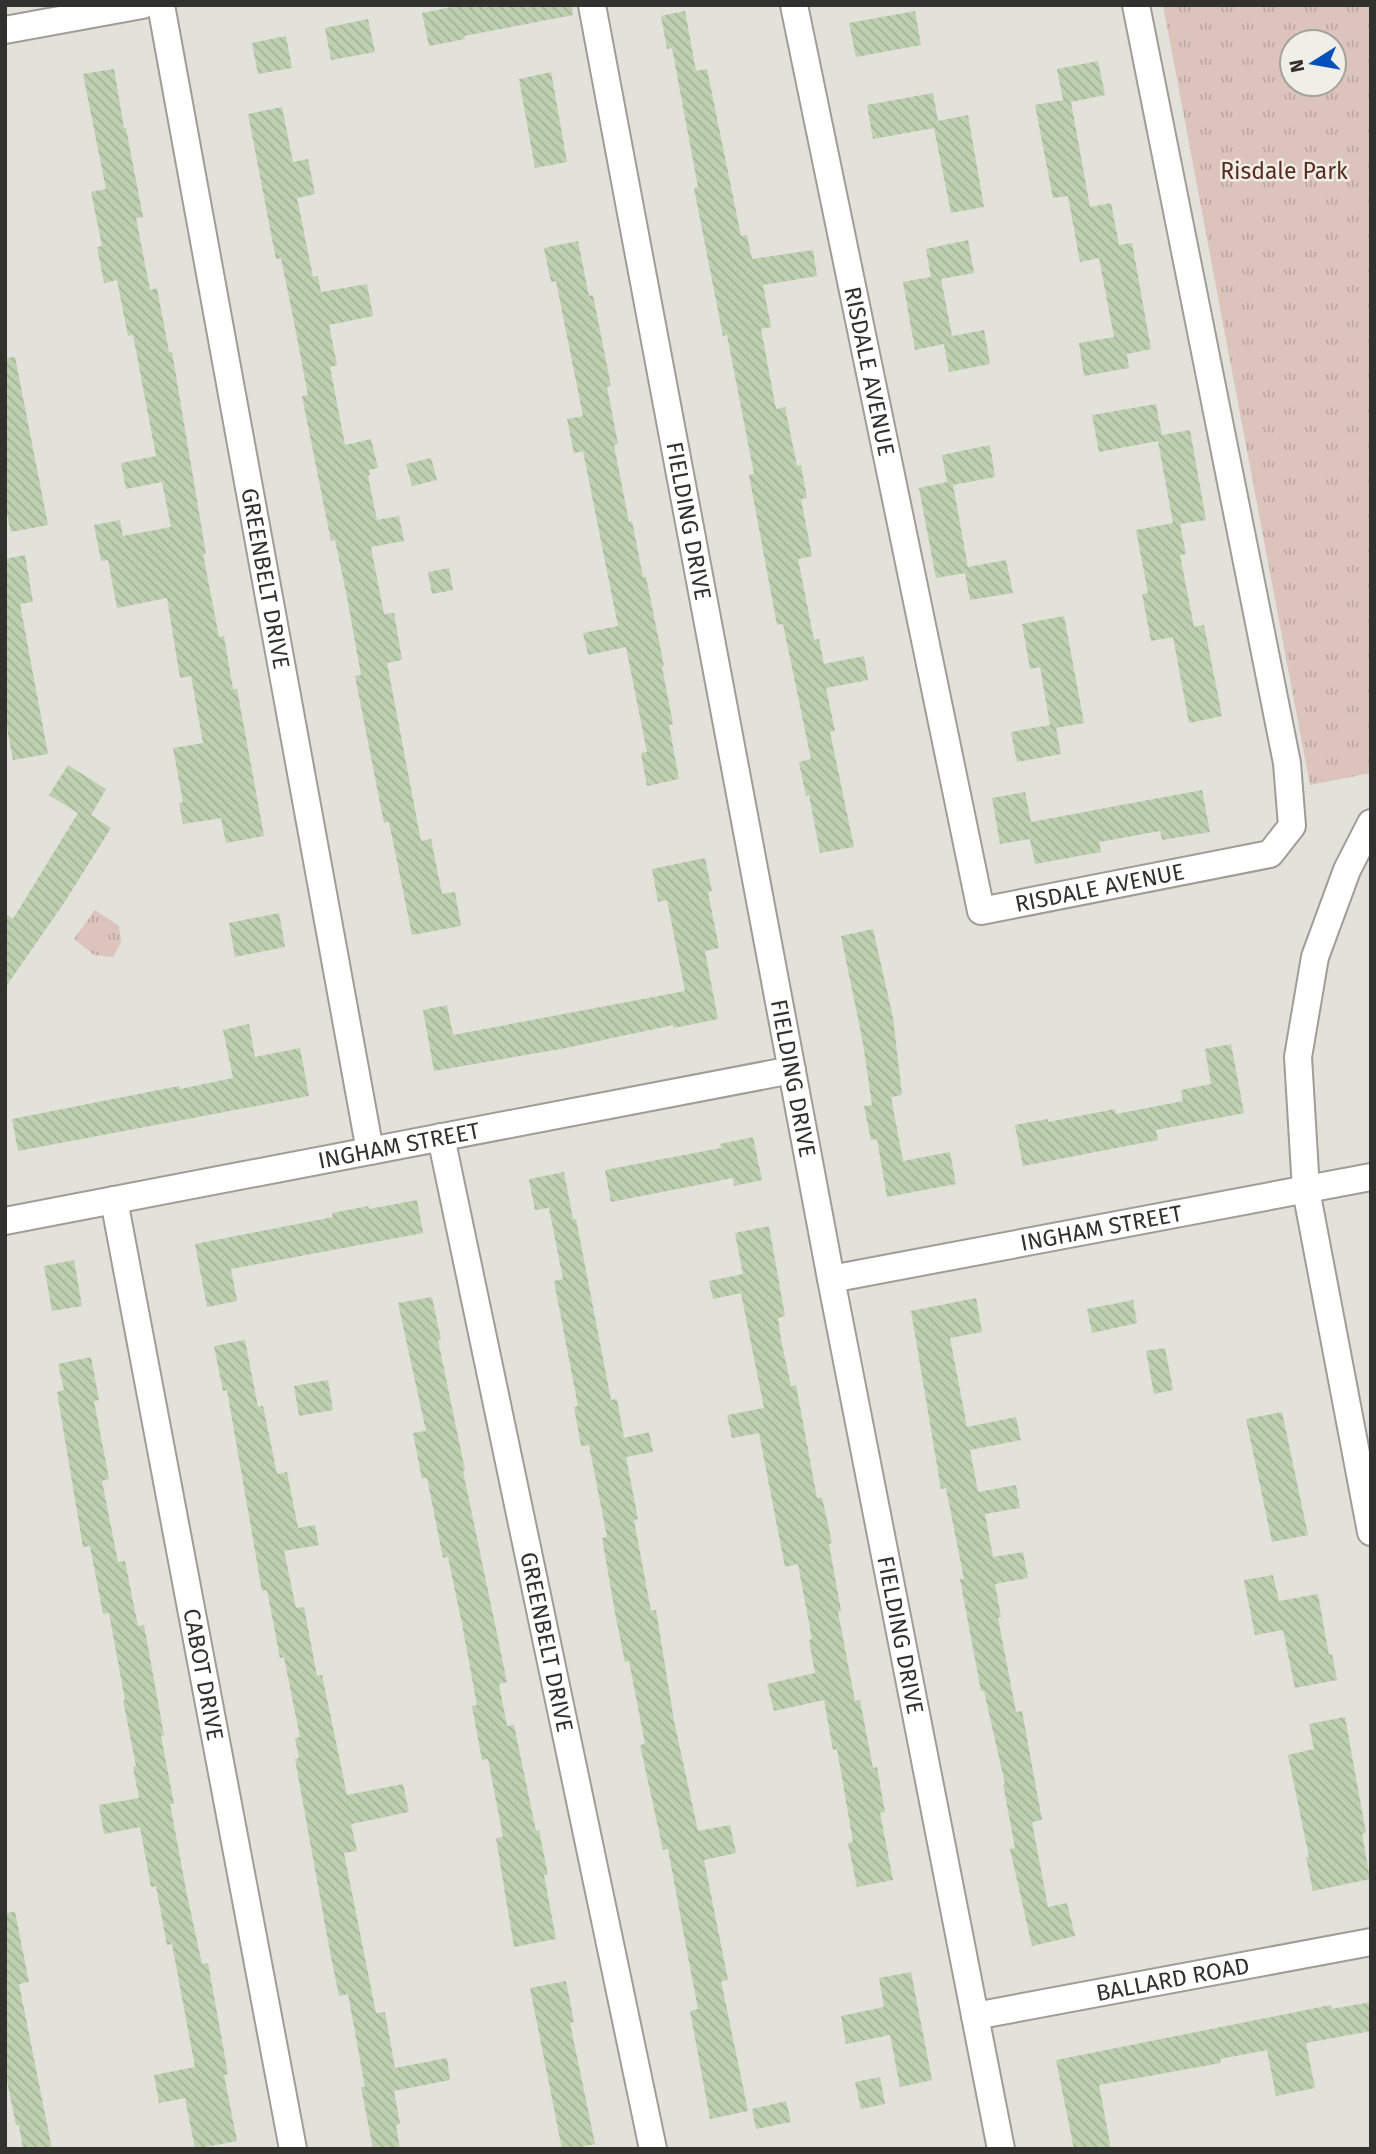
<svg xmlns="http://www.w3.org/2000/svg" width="1376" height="2154" font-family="'Fira Sans',sans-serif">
<defs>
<pattern id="grass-tufts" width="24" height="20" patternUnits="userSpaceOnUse" patternTransform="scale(1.75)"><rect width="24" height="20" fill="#dcc3bc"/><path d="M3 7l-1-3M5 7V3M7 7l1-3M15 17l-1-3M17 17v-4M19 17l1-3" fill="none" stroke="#bda8a2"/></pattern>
<pattern id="building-back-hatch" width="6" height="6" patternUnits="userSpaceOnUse" patternTransform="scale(1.75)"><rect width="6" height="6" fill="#bed0b0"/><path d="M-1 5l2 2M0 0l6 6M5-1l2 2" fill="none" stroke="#a4b398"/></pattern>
</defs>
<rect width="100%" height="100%" fill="#e2e1da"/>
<!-- grass -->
<g fill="url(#grass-tufts)" fill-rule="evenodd">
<path d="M1163,5h208v768l-61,12zM1292,42h42v42h-42z"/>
<path d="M95,910l24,16 2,16 -8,15 -19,-2 -20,-16z"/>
</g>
<!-- building -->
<g fill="url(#building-back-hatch)">
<path d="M462,5h110l1,10 -109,21 1,3 -36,7 -7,-33z"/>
<path d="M685,11l11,60 11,-2 34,167 6,-1 5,24 61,-9 4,26 -54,9 8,42 -10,2 15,80 9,-2 12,59 4,-1 6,33 -6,1 11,57 -14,3 16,81 5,-1 5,25 40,-8 4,24 -42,8 9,43 -5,1 24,115 -34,6 -11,-58 -3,1 -7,-34 12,-3 -28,-135 -6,1 -28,-150 5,-1 -27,-139 -4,1 -29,-148 4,-1 -26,-139 -5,1 -6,-33z"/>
<path d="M915,11l6,34 -65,12 -7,-34z"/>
<path d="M368,19l7,33 -44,8 -6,-32z"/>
<path d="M286,36l6,32 -34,6 -6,-31z"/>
<path d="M1098,61l7,34 -34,7 19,105 21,-4 8,42 13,-2 19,106 -24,5 2,14 -45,8 -5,-33 35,-6 -15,-79 -19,4 -12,-66 -15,2 -18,-93 28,-5 -6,-31z"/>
<path d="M114,69l10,59h2l17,89 -7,1 14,72 7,-2 12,64h3l34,202h-3l16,83 5,-1 9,53h4l27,147 -38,7 -5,-25 -38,6 -4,-21 4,-1 -10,-54 30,-5 -12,-67 -11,2 -13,-80 -50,10 -9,-48 -7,1 -7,-36 26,-5 3,16 48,-9 -9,-45 -36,7 -5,-26 35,-7 -23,-121 -5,1 -11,-56 -13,3 -7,-36 5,-1 -11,-54 15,-3 -23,-115z"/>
<path d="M551,72l16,90 -32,6 -16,-89z"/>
<path d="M933,93l5,28 30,-6 16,92 -33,6 -17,-85 -61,11 -6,-34z"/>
<path d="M282,107l11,55 15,-3 7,35 -18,4 16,79 5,-1 3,16 46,-8 6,32 -44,9 8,40 -7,2 15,78 26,-6 7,29 -9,2 1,5 -2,1 9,44 22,-4 5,25 -33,6 13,67 10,-1 8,47 -15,3 34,178 10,-2 11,55 13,-2 6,34 -49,9 -23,-113 -5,1 -29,-147 6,-1 -14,-78 -12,-57 -4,1 -29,-145 6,-1 -16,-83 -11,-54 -5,1 -28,-145z"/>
<path d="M968,240l6,33 -33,6 11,57 32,-6 6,34 -41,8 -5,-28 -29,6 -12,-68 28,-5 -5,-28z"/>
<path d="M578,241l11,55 4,-1 18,91 -4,1 11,57 -4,1 15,77 3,-1 11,56h3l18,89 -2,1 11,57 -4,1 10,54 -32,7 -6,-33 6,-1 -21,-105 -38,8 -5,-22 35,-7 -35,-175 -9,2 -7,-34 16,-3 -27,-135 -5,1 -7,-34z"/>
<path d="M15,357l33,168 -37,7 -6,-27v-147z"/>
<path d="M1156,404l6,31 28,-5 16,90 -26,4 6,30 -6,1 14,72 10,-2 18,91 -33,7 -16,-86 -22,4 -9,-47 6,-1 -12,-63 37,-7 -15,-82 -59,11 -7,-37z"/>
<path d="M990,445l5,32 -42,8 15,82 38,-7 7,33 -43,7 -5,-27 -29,5 -17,-90 28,-6 -5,-27z"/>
<path d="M431,458l6,22 -25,6 -6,-22z"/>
<path d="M25,555l8,47 -13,2 28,150 -35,6 -8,-43v-158z"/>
<path d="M449,568l4,22 -21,4 -4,-22z"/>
<path d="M1064,616l20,107 -28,5 5,26 -44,8 -6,-30 39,-7 -10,-58 -10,2 -8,-45z"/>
<path d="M68,765l38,24 -15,26 20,13 -47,75 -59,85v-74l8,5 65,-106 -29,-18z"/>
<path d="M1202,790l8,42 -48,8 -2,-9 -61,11 2,10 -66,12 -5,-25 -30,5 -8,-46 33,-6 6,30z"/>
<path d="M705,858l7,33 -4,1 11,56 -14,3 13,68 -44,9 -1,-3 -107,23 -132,23 -11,-61 24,-5 6,30 232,-44 -18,-91 -9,2 -6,-33z"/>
<path d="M279,913l6,34 -50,10 -6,-34z"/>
<path d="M873,929l20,89 9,77 -11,2 12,64 47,-9 6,32 -69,13 -10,-58 -6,1 -7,-34 8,-1 -9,-62 -22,-107z"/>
<path d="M249,1024l6,33 45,-9 9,48 -291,55 -6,-32 167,-33 1,3 53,-11 -10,-48z"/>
<path d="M1231,1044l13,69 -88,17 2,10 -135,26 -8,-41 33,-6v3l67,-13 1,5 67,-13 -2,-11 30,-6 -6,-35z"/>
<path d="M753,1137l9,43 -28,6 -1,-8 -122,24 -6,-32 116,-22 -1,-4z"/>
<path d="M564,1172l9,47h3l35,181 6,-1 7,39 25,-6 4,20 -27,5 12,62 -4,1 17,91 5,-1 18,111 24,110 32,-6 6,28 -32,7 24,120 -7,1 27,130 -38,8 -20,-108 8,-2 -12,-63 -18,-97 -5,1 -23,-105 5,-1 -16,-83 -4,1 -9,-44 -14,-80 5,-1 -18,-92 -8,1 -7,-39 4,-1 -24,-125 9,-2 -14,-71 -14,2 -6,-31z"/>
<path d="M417,1200l6,33 -192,36 6,32 -30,6 -12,-63 138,-27 -1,-4 36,-7 1,3z"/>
<path d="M769,1226l16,90 -7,2 3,22 10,46 5,-1 21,113 5,-1 10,46 -3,1 12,67 -3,1 17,89 5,-1 13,68 4,-1 8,45 -5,1 13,67 -36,7 -9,-44 5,-1 -16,-93 -4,1 -9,-50 -50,11 -7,-27 48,-11 -6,-33 3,-1 -14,-75 -13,3 -26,-134 -27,5 -5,-23 37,-7 -23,-115 -28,6 -4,-18 34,-7 -8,-41z"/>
<path d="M74,1260l8,46 -30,5 -8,-45z"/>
<path d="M432,1297l9,43h-3l27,130 -2,1 44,211 -8,2 8,42 7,-1 22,106 3,-1 9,45h-4l12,64 -42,8 -18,-109 7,-1 -15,-78 -6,1 -10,-54 5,-1 -15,-81 -14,-67 -5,1 -16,-80 -5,1 -9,-46 13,-2 -28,-128z"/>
<path d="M976,1298l6,34 -32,6 17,89 49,-10 5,23 -51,10 8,42 38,-7 4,23 -35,6 8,43 30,-5 5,26 -33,6 6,33 -3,1 18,94 6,-1 20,109 -10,2 16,85 19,-4 8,33 -43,10 -22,-97 5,-1 -12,-64h2l-21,-93h-3l-21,-112h4l-18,-91 -5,1 -30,-178z"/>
<path d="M1133,1300l4,23 -45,10 -5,-24z"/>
<path d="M245,1340l13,67 5,-1 14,68 10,-2 11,56 17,-3 4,20 -35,6 12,57 8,-1 13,69 5,-1 25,120 56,-11 6,28 -58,12 6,27 -13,2 32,160 9,-1 10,56 52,-10 3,22 -56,11 6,33 -4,1 4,24h-27l-12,-62h4l-17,-93 -9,2 -9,-44 -35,-193 4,-1 -4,-20 5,-1 -16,-80 -4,1 -13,-68 -5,1 -35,-201 -4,1 -9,-45z"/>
<path d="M1165,1348l8,42 -19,4 -8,-43z"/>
<path d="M91,1357l8,43 -5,1 15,78 -7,2 16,81 7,-1 13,65 6,-1 20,110 -3,1 13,68h-4l17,91 15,69 6,-1 20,111 -4,1 13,66 -42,8 -10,-51 -26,5 -5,-28 41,-8 -23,-123 -5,1 -11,-59 -5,1 -11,-60 -36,7 -5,-29 40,-7 -6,-31 3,-1 -13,-66h2l-16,-87 -6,1 -13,-68 -7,1 -26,-155 7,-2 -6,-26z"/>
<path d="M328,1380l5,30 -34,6 -5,-30z"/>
<path d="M1282,1412l26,123 -36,7 -26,-123z"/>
<path d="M1273,1575l6,26 39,-7 11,61 3,-1 5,26 -42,8 -12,-58 -28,5 -11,-55z"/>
<path d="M1345,1717l21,116 -4,1 8,45 -57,12 -7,-34h3l-21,-102 26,-6 -5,-25z"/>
<path d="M15,1912l14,70 -10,2 33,165h-29l-4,-24h-3l-11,-54v-158z"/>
<path d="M911,1972l21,108 -32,7 -10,-52 -44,9 -5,-28 43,-9 -5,-29z"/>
<path d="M566,1981l8,41 -4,1 25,121 -22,5h-11l-32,-161z"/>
<path d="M1371,2002v29l-65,12 9,45 -39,8 -9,-46 -47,9 1,4 -122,22 12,64h-37l-18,-89 275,-55 1,4z"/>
<path d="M880,2077l5,27 -24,5 -6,-27z"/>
<path d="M786,2101l5,21 -35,7 -4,-20z"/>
</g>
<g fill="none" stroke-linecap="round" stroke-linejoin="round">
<defs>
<g id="minor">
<path id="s1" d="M161,5l209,1146"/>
<path id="s2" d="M592,5l239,1274 170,870"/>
<path id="s3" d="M794,5l187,906 289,-57 22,-28 -5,-63 -151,-758"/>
<path d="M5,30l137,-25"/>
<path d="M1371,823l-24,47 -32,87 -17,100 8,133 65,342"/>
<path id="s4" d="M441,1137l212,1012"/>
<path id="s5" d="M114,1200l179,949"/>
<path id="s6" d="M5,1221l787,-151"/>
<path id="s7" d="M831,1279l540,-102"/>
<path id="s8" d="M975,2016l396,-74"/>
</g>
</defs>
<!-- minor casing -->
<use href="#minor" stroke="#9e9d97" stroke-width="30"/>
<!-- minor -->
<use href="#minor" stroke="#fff" stroke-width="26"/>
</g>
<g text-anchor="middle" stroke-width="5" stroke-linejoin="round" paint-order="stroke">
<!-- park labels -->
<g font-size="23" fill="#5d2b1e" stroke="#efeee7">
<text x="1284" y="179">Risdale Park</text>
</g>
<!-- street labels -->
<g font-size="23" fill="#31312e" stroke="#efeee7">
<text dy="8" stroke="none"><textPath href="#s3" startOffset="374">RISDALE AVENUE</textPath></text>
<text dy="8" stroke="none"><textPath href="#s2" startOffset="525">FIELDING DRIVE</textPath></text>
<text dy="8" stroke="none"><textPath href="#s1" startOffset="583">GREENBELT DRIVE</textPath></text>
<text dy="8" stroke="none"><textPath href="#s3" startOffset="1046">RISDALE AVENUE</textPath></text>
<text dy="8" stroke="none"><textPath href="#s2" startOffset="1092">FIELDING DRIVE</textPath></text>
<text dy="8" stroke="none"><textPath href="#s6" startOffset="401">INGHAM STREET</textPath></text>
<text dy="8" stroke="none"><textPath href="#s7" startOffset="275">INGHAM STREET</textPath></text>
<text dy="8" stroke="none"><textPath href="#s2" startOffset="1659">FIELDING DRIVE</textPath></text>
<text dy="8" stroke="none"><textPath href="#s4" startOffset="516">GREENBELT DRIVE</textPath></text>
<text dy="8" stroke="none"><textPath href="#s5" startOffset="483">CABOT DRIVE</textPath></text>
<text dy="8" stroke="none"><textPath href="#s8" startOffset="201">BALLARD ROAD</textPath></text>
</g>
</g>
<!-- border -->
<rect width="1376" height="2154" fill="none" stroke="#31312e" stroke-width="14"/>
<!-- north arrow -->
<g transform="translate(1313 63) rotate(259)"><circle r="33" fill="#efeee7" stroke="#a3a29d" stroke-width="2"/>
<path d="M0-5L12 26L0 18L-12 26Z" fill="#0451bb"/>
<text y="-10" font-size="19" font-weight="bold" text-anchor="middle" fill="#31312e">N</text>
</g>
</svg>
